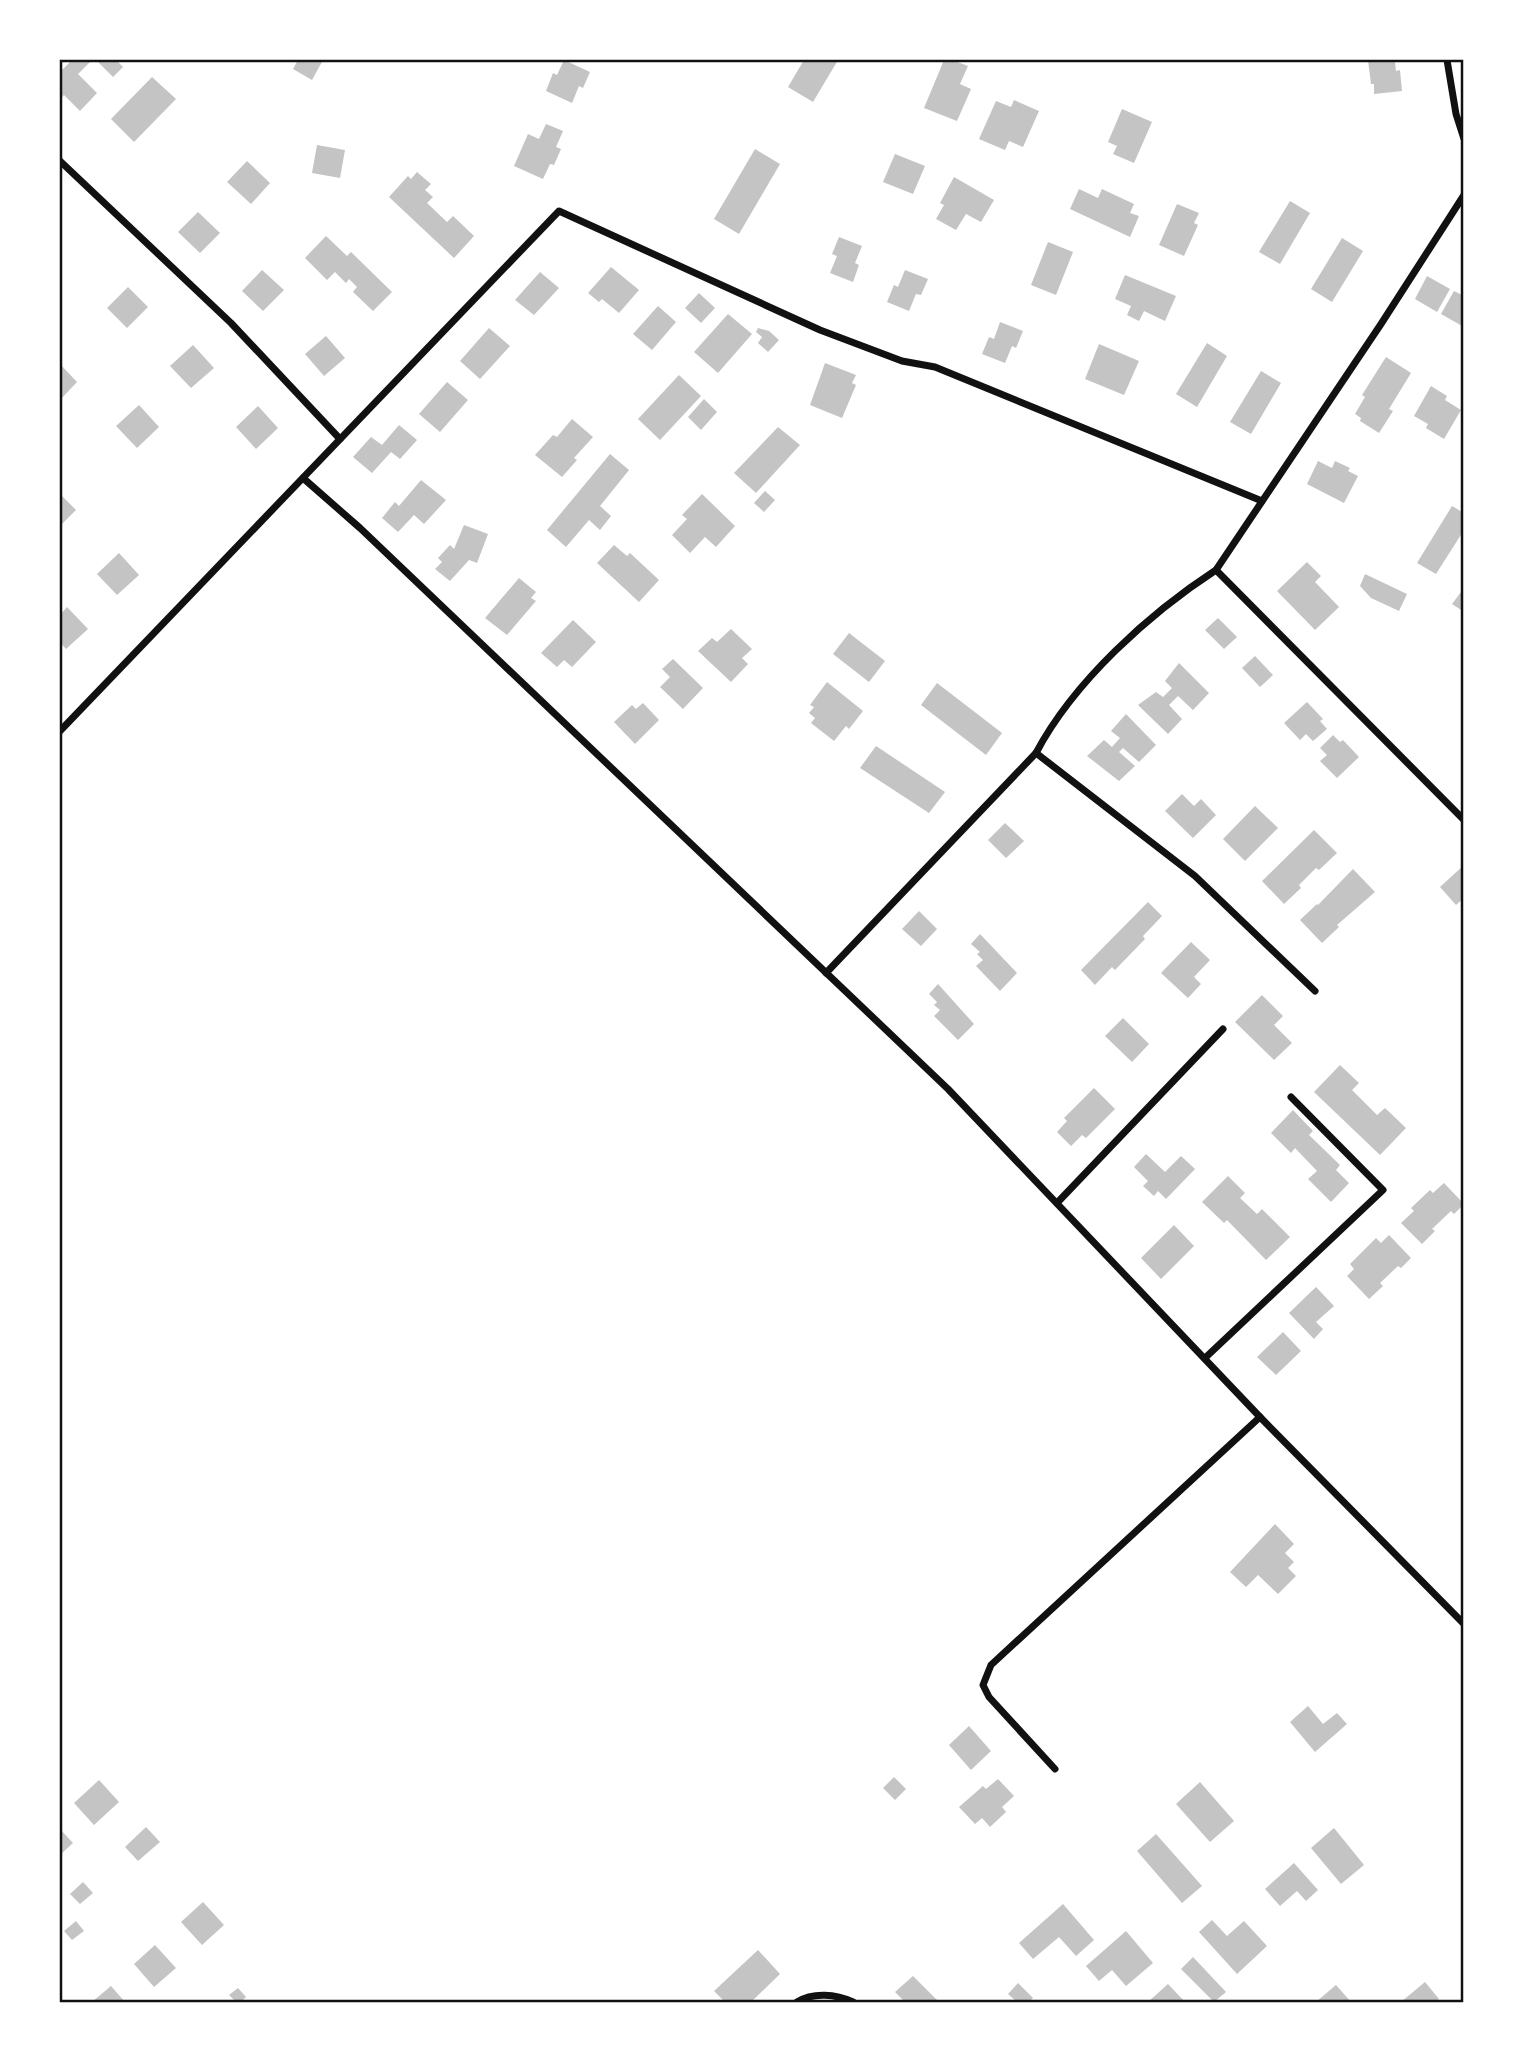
<svg xmlns="http://www.w3.org/2000/svg" width="1523" height="2062" font-family="'Titillium Web',sans-serif">
<rect width="100%" height="100%" fill="#fff"/>
<!-- building -->
<g fill="#c4c4c4">
<path d="M72,60h20l-14,14 19,19 -17,18 -16,-16 -4,5v-28z"/>
<path d="M96,60h20l7,7 -10,10z"/>
<path d="M298,60h25l-11,20 -19,-11z"/>
<path d="M564,60l26,12 -7,16 -4,-2 -7,17 -26,-12 7,-18 4,2z"/>
<path d="M804,60h34l-25,42 -25,-15z"/>
<path d="M944,60h8l16,6 -8,18 11,5 -14,32 -33,-13z"/>
<path d="M1368,60h31v2h-4l1,9 4,-1 2,21 -28,3v-10h-3z"/>
<path d="M152,77l24,22 -42,43 -23,-23z"/>
<path d="M1014,100l25,11 -16,36 -14,-6 -4,9 -26,-11 17,-38 15,6z"/>
<path d="M1122,109l30,13 -18,41 -21,-9 4,-8 -9,-4z"/>
<path d="M546,124l17,7 -7,16 5,2 -7,16 -4,-1 -7,15 -29,-13 14,-32 11,5z"/>
<path d="M317,145l28,5 -5,28 -28,-5z"/>
<path d="M755,149l25,15 -41,70 -25,-15z"/>
<path d="M895,154l30,12 -12,28 -30,-12z"/>
<path d="M247,161l23,22 -19,21 -24,-22z"/>
<path d="M417,172l14,12 -6,6 8,7 -6,6 20,19 6,-6 21,20 -20,22 -65,-61 19,-21 3,3z"/>
<path d="M954,177l40,23 -13,22 -15,-8 -10,16 -20,-11 8,-14 -4,-2z"/>
<path d="M1079,189l19,9 4,-9 32,15 -4,9 9,3 -9,21 -60,-28z"/>
<path d="M1290,201l20,12 -30,51 -21,-12z"/>
<path d="M1177,204l22,9 -5,10 4,2 -14,31 -25,-11z"/>
<path d="M198,212l22,21 -20,20 -22,-21z"/>
<path d="M326,236l21,20 4,-4 41,40 -19,19 -20,-19 4,-5 -8,-8 -3,4 -11,-11 -8,8 -22,-22z"/>
<path d="M839,237l23,9 -7,17 4,2 -6,17 -23,-9 7,-17 -5,-2z"/>
<path d="M1342,238l21,13 -31,51 -21,-13z"/>
<path d="M1048,242l25,10 -17,43 -25,-10z"/>
<path d="M611,267l28,23 -20,23 -17,-14 -3,3 -11,-9z"/>
<path d="M262,270l22,20 -21,21 -21,-20z"/>
<path d="M905,270l23,9 -7,16 -5,-1 -7,17 -22,-9 7,-17 4,2z"/>
<path d="M540,272l19,16 -25,27 -19,-15z"/>
<path d="M1125,275l51,21 -11,25 -21,-10 -5,10 -12,-6 4,-9 -16,-7z"/>
<path d="M1427,276l23,13 -13,23 -22,-13z"/>
<path d="M128,287l20,20 -21,21 -20,-20z"/>
<path d="M1454,291l10,5v31l-23,-13z"/>
<path d="M699,293l16,15 -14,15 -16,-15z"/>
<path d="M658,306l18,16 -24,28 -19,-16z"/>
<path d="M728,314l24,20 -34,39 -24,-21z"/>
<path d="M1000,322l23,9 -7,17 -4,-2 -7,17 -23,-9 7,-17 5,2z"/>
<path d="M489,328l21,18 -30,33 -20,-18z"/>
<path d="M758,328l11,3 10,9 -11,12 -10,-9 4,-6 -6,-5z"/>
<path d="M326,336l19,22 -21,18 -19,-22z"/>
<path d="M1207,343l20,13 -30,51 -21,-13z"/>
<path d="M1099,344l40,17 -15,34 -39,-16z"/>
<path d="M193,345l21,23 -23,20 -21,-22z"/>
<path d="M1386,357l25,16 -22,36 4,2 -14,22 -19,-12 1,-3 -6,-4 10,-17 -3,-2z"/>
<path d="M825,363l31,12 -4,8 4,2 -14,33 -32,-13z"/>
<path d="M60,364l17,18 -17,18z"/>
<path d="M1261,371l20,12 -30,51 -21,-12z"/>
<path d="M679,375l22,21 -41,44 -22,-21z"/>
<path d="M447,382l21,18 -28,32 -21,-18z"/>
<path d="M1431,386l16,10 -2,4 16,10 -17,29 -18,-11 2,-4 -14,-8z"/>
<path d="M704,399l13,13 -16,18 -13,-13z"/>
<path d="M139,405l20,22 -22,21 -21,-22z"/>
<path d="M258,406l20,22 -22,21 -20,-22z"/>
<path d="M572,419l21,18 -19,21 3,2 -15,17 -27,-22 18,-20 4,2z"/>
<path d="M399,425l18,15 -17,19 -9,-7 -19,21 -19,-16 18,-20 11,8z"/>
<path d="M778,427l22,18 -44,48 -22,-20z"/>
<path d="M610,454l19,16 -29,36 11,10 -11,14 -11,-10 -23,27 -19,-17z"/>
<path d="M1318,461l14,7 3,-7 15,7 -2,3 10,5 -14,27 -37,-19z"/>
<path d="M421,480l25,20 -22,24 -10,-9 -16,17 -16,-14 13,-16 4,4z"/>
<path d="M765,491l10,9 -11,12 -10,-9z"/>
<path d="M60,494l16,16 -16,16z"/>
<path d="M702,494l33,32 -19,21 -11,-10 -15,16 -18,-18 15,-16 -5,-4z"/>
<path d="M1452,506l12,7v17l-28,44 -19,-11z"/>
<path d="M464,525l24,9 -11,29 -8,-3 -19,21 -15,-12 7,-7 -4,-4 12,-13 4,4z"/>
<path d="M614,545l13,11 3,-3 29,27 -20,22 -42,-39z"/>
<path d="M119,553l20,22 -22,20 -20,-21z"/>
<path d="M1307,562l14,14 -6,6 24,25 -24,23 -38,-39z"/>
<path d="M1365,574l42,20 -8,17 -28,-13 -11,-12z"/>
<path d="M519,578l17,14 -5,6 5,3 -29,34 -22,-17z"/>
<path d="M1464,588v24l-12,-8z"/>
<path d="M67,607l21,22 -22,20 -6,-7v-27z"/>
<path d="M1218,618l19,19 -13,12 -19,-19z"/>
<path d="M573,620l23,22 -24,25 -8,-7 -7,7 -16,-14z"/>
<path d="M731,629l21,20 -10,9 6,6 -17,18 -33,-31 14,-13 5,4z"/>
<path d="M849,633l36,28 -16,21 -36,-28z"/>
<path d="M1255,656l18,19 -13,12 -18,-19z"/>
<path d="M673,659l30,29 -20,21 -23,-22 10,-10 -8,-8z"/>
<path d="M1179,663l30,30 -16,17 -15,-14 -9,9 13,14 -14,15 -30,-29 18,-13 7,5 9,-9 -7,-7z"/>
<path d="M827,682l36,29 -14,18 -3,-3 -12,15 -23,-18 4,-5 -6,-5 5,-6 -4,-2z"/>
<path d="M937,683l65,50 -16,22 -65,-50z"/>
<path d="M1307,702l16,17 -3,2 7,8 -14,12 -7,-7 -6,6 -16,-17z"/>
<path d="M643,703l16,17 -24,24 -21,-22 18,-17 4,4z"/>
<path d="M1126,714l30,31 -17,17 -16,-14 -4,4 16,14 -16,15 -32,-25 17,-16 8,7 8,-9 -9,-7z"/>
<path d="M1333,735l7,7 3,-2 16,17 -22,21 -17,-17 7,-6 -7,-7z"/>
<path d="M876,746l69,46 -16,21 -69,-45z"/>
<path d="M1182,794l12,12 7,-7 15,16 -23,23 -28,-27z"/>
<path d="M1255,806l23,22 -33,33 -22,-22z"/>
<path d="M1005,823l19,18 -18,17 -18,-18z"/>
<path d="M1314,830l23,23 -18,17 -3,-2 -17,17 2,3 -17,16 -22,-23z"/>
<path d="M1464,865v33l-8,7 -16,-18z"/>
<path d="M1353,869l22,23 -38,33 2,2 -17,16 -22,-23 17,-16 1,1z"/>
<path d="M1148,902l14,14 -19,20 2,3 -30,31 -3,-3 -17,18 -14,-15z"/>
<path d="M919,911l18,18 -16,17 -19,-17z"/>
<path d="M980,934l37,39 -17,18 -24,-25 7,-6 -6,-6 3,-2 -9,-8z"/>
<path d="M1191,942l19,18 -16,17 7,7 -13,14 -27,-25z"/>
<path d="M938,984l36,40 -16,16 -24,-24 6,-6 -6,-5 3,-3 -8,-8z"/>
<path d="M1262,995l21,21 -9,9 18,18 -18,17 -39,-38z"/>
<path d="M1123,1018l26,26 -17,18 -27,-26z"/>
<path d="M1340,1065l19,18 -7,7 25,25 8,-7 21,20 -26,27 -66,-63z"/>
<path d="M1094,1088l21,21 -29,29 -4,-3 -11,11 -14,-14 10,-11 -3,-3z"/>
<path d="M1293,1110l20,21 -4,4 31,30 -4,5 13,13 -18,19 -23,-23 9,-8 -22,-23 -4,5 -20,-20z"/>
<path d="M1146,1154l19,18 16,-16 14,13 -29,30 -8,-8 -4,5 -11,-10 5,-5 -14,-14z"/>
<path d="M1228,1176l17,17 -5,5 17,16 5,-5 28,28 -24,23 -39,-40 -3,3 -22,-21z"/>
<path d="M1444,1183l20,21 -10,10 -3,-3 -19,18 3,2 -13,13 -21,-21 13,-12 -3,-3 19,-18 3,3z"/>
<path d="M1174,1225l20,21 -33,33 -20,-21z"/>
<path d="M1389,1235l22,23 -10,10 -3,-2 -18,17 3,3 -14,13 -22,-23 7,-7 -4,-5 26,-26 5,5z"/>
<path d="M1316,1287l18,19 -18,16 7,7 -9,10 -25,-26z"/>
<path d="M1283,1332l18,19 -25,24 -19,-18z"/>
<path d="M1275,1524l19,20 -9,9 9,9 -6,6 8,8 -18,18 -20,-19 -12,12 -16,-15z"/>
<path d="M1308,1706l15,18 14,-11 10,11 -32,28 -25,-30z"/>
<path d="M969,1726l22,25 -20,19 -22,-25z"/>
<path d="M894,1777l12,12 -11,11 -12,-12z"/>
<path d="M998,1779l16,17 -12,11 4,5 -16,15 -8,-9 -7,6 -16,-17 24,-21 3,3z"/>
<path d="M99,1780l20,22 -25,23 -20,-22z"/>
<path d="M1200,1782l34,39 -24,21 -34,-38z"/>
<path d="M146,1827l14,15 -22,19 -13,-14z"/>
<path d="M1334,1828l30,37 -23,19 -30,-36z"/>
<path d="M60,1829l13,14 -13,12z"/>
<path d="M1156,1834l46,52 -20,17 -45,-52z"/>
<path d="M1294,1863l24,27 -12,11 -9,-10 -17,15 -15,-17z"/>
<path d="M83,1882l10,11 -13,11 -10,-10z"/>
<path d="M203,1902l21,23 -22,20 -21,-23z"/>
<path d="M1063,1904l31,36 -18,16 -17,-19 -26,22 -14,-16z"/>
<path d="M1212,1920l15,16 17,-15 23,25 -30,28 -38,-42z"/>
<path d="M76,1921l8,10 -12,9 -8,-9z"/>
<path d="M1126,1931l27,32 -27,23 -14,-16 -13,11 -13,-15z"/>
<path d="M155,1945l21,23 -22,19 -20,-23z"/>
<path d="M758,1950l22,24 -29,28h-26l-11,-11z"/>
<path d="M1193,1957l33,35 -12,10 -33,-33z"/>
<path d="M913,1976l26,26h-34l-10,-10z"/>
<path d="M1425,1982l14,17 -4,3h-34z"/>
<path d="M1018,1983l15,15 -4,4h-12l-9,-8z"/>
<path d="M1168,1984l17,18h-37z"/>
<path d="M1336,1985l15,17h-35z"/>
<path d="M111,1986l14,16h-33z"/>
<path d="M238,1988l8,9 -5,5h-5l-7,-7z"/>
</g>
<g fill="none" stroke-linecap="round" stroke-linejoin="round">
<!-- minor -->
<g stroke="#111" stroke-width="7">
<path d="M1447,60l9,54 8,25"/>
<path d="M60,161l171,162 109,116"/>
<path d="M303,478l57,50 588,561 312,328 204,207"/>
<path d="M1216,570l248,250"/>
<path d="M60,731l499,-520 261,119 82,31 33,6 327,134"/>
<path d="M1036,753l159,123 120,115"/>
<path d="M826,973l210,-220c38,-72 114,-140 180,-183l165,-246 83,-129"/>
<path d="M1057,1203l166,-174"/>
<path d="M1205,1358l178,-168 -92,-93"/>
<path d="M1055,1769l-66,-72 -6,-12 8,-20 269,-248"/>
<path d="M797,2002c16,-10 39,-8 56,0"/>
</g>
</g>
<!-- border -->
<rect width="1523" height="2062" fill="none" stroke="#ffffff" stroke-width="122"/>
<rect x="61" y="61" width="1401" height="1940" fill="none" stroke="#111" stroke-width="2.5"/>
</svg>
